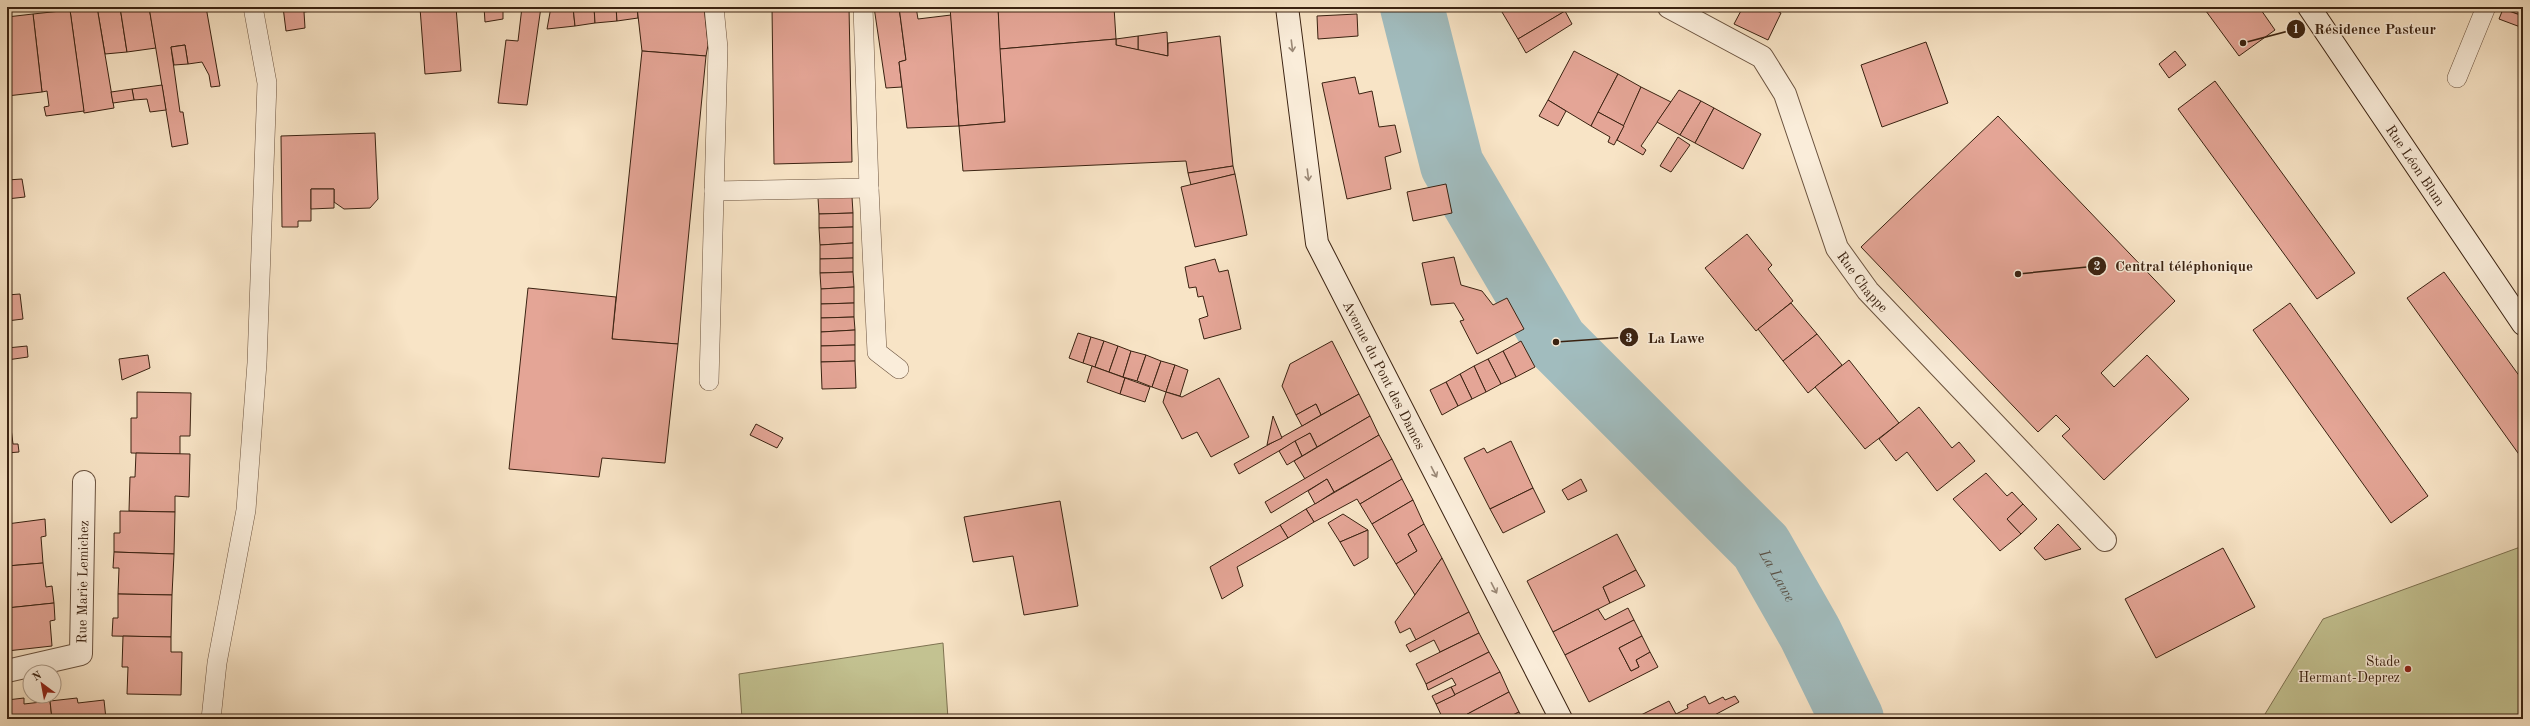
<svg xmlns="http://www.w3.org/2000/svg" width="2530" height="726" font-family="'Old Standard TT',serif">
<rect width="100%" height="100%" fill="#f8e4c6"/>
<filter id="stains"><feTurbulence type="fractalNoise" baseFrequency=".005" numOctaves="4"/><feColorMatrix values="0 0 0 0 .2 0 0 0 0 .09 0 0 0 0 .02 0 0 0 .5 -.17"/></filter>
<radialGradient id="worn" r=".72"><stop offset=".6" stop-color="#630" stop-opacity="0"/><stop offset="1" stop-color="#630" stop-opacity=".3"/></radialGradient>
<!-- green -->
<g fill="#c3c291" stroke="#7e7251">
<path d="M2523,546v173h-261l61,-100z"/>
<path d="M943,643l5,76h-206l-3,-45z"/>
</g>
<g fill="none" stroke-linecap="round" stroke-linejoin="round">
<!-- river -->
<path stroke="#a1bcbe" stroke-width="64" id="s1" d="M1412,7l40,158 104,177 205,205 49,86 42,86"/>
</g>
<!-- building -->
<g fill="#e4a596" stroke="#3a2211">
<path d="M97,7h23l7,45 -22,2z"/>
<path d="M97,7l17,101 -30,5 -14,-103z"/>
<path d="M120,7h29l7,41 -29,4z"/>
<path d="M149,7h57l14,79 -9,1 -2,-12 -7,-13 -14,2 -3,-19 -14,2 9,65h3l5,32 -16,3z"/>
<path d="M283,7h37l-2,3 -14,2 1,16 -19,3z"/>
<path d="M456,7l5,64 -36,3 -5,-66z"/>
<path d="M484,7h19v12l-18,3z"/>
<path d="M522,7h19l-14,98 -29,-2 8,-63 12,1z"/>
<path d="M551,7h22l2,19 -28,3z"/>
<path d="M573,7h21l1,16 -20,3z"/>
<path d="M594,7h22l1,14 -22,2z"/>
<path d="M616,7h21l1,11 -21,3z"/>
<path d="M637,7h67l4,38 -2,11 -64,-5z"/>
<path d="M772,7h77l3,155 -78,2z"/>
<path d="M874,7h25l7,53 -7,2 3,25 -16,1z"/>
<path d="M899,7h17l2,12 33,-4 8,111 -52,2 -8,-66 7,-2z"/>
<path d="M950,7h48l7,115 -46,4z"/>
<path d="M998,7h116l2,32 -116,10z"/>
<path d="M1499,7h73l-54,32z"/>
<path d="M1743,7h26l12,6 -13,27 -34,-16z"/>
<path d="M2203,7h56l16,23 -36,26z"/>
<path d="M2504,7h19v9l-20,-7z"/>
<path d="M2503,9l20,7v12l-24,-9z"/>
<path d="M70,10l14,101 -38,5 -2,-9 5,-1 -2,-15 -5,1 -9,-78z"/>
<path d="M1565,11l7,13 -46,29 -8,-14z"/>
<path d="M33,14l9,78 -35,4v-79z"/>
<path d="M1357,14l1,22 -40,3 -1,-23z"/>
<path d="M1167,32l1,24 -30,-6v-14z"/>
<path d="M1138,36v14l-22,-5v-6z"/>
<path d="M1220,36l13,130 -45,7 -2,-12 -223,10 -4,-45 46,-4 -5,-73 116,-10v6l52,11v-13z"/>
<path d="M1926,42l22,61 -66,24 -21,-62z"/>
<path d="M185,45l3,19 -14,1 -3,-18z"/>
<path d="M642,51l64,5 -28,288 -66,-5z"/>
<path d="M1574,51l44,23 -27,52 -43,-26z"/>
<path d="M2175,51l11,14 -17,13 -10,-14z"/>
<path d="M1618,74l23,13 -17,39 -26,-14z"/>
<path d="M1355,77l4,17 13,-3 7,36 16,-2 6,27 -16,5 6,32 -44,10 -25,-116z"/>
<path d="M2215,81l140,192 -38,26 -139,-190z"/>
<path d="M162,85l4,25 -16,2 -3,-13 -13,1 -2,-11z"/>
<path d="M1641,87l30,15 -30,44 5,4 -3,5 -26,-15z"/>
<path d="M132,89l2,11 -21,3 -2,-11z"/>
<path d="M1679,90l22,11 -21,34 -23,-13z"/>
<path d="M1548,100l18,11 -8,15 -19,-10z"/>
<path d="M1701,101l13,7 -19,35 -15,-8z"/>
<path d="M1714,108l47,26 -18,35 -48,-26z"/>
<path d="M1598,112l26,14 -10,19 -6,-3 2,-5 -19,-11z"/>
<path d="M1998,116l177,185 -74,72 13,14 33,-32 42,44 -85,81 -42,-44 8,-7 -14,-14 -18,17 -177,-185z"/>
<path d="M375,133l3,66 -8,9 -26,1 -10,-7v-13h-23v32h-13v6h-16l-1,-91z"/>
<path d="M1678,137l12,8 -19,27 -11,-6z"/>
<path d="M1233,166l2,8 -44,11 -3,-12z"/>
<path d="M1235,174l12,61 -52,12 -14,-60z"/>
<path d="M22,179l3,18 -18,2v-19z"/>
<path d="M1446,184l6,29 -39,8 -6,-29z"/>
<path d="M311,189h23v19l-23,1z"/>
<path d="M852,197l1,16 -34,1 -1,-16z"/>
<path d="M853,213v14l-34,1v-14z"/>
<path d="M853,227v16l-33,2 -1,-17z"/>
<path d="M1747,234l25,31 -4,4 25,32 -37,30 -51,-63z"/>
<path d="M853,243v15l-33,1v-14z"/>
<path d="M1454,257l7,28 21,6 11,14 14,-7 17,31 -47,25 -17,-33 4,-1 -10,-17 -23,2 -9,-42z"/>
<path d="M853,258v14l-33,1v-14z"/>
<path d="M1215,259l4,13 9,-2 13,59 -37,10 -5,-20 9,-3 -5,-20 -5,1 -2,-10 -7,1 -4,-21z"/>
<path d="M853,272l1,15 -33,2 -1,-16z"/>
<path d="M2444,272l79,109v79l-116,-162z"/>
<path d="M854,287v16l-33,1v-15z"/>
<path d="M528,288l88,9 -4,42 66,5 -13,119 -63,-5 -3,19 -90,-8z"/>
<path d="M20,294l3,25 -16,2v-26z"/>
<path d="M854,303v14l-33,1v-14z"/>
<path d="M1791,303l26,31 -34,27 -25,-32z"/>
<path d="M2290,303l138,193 -37,27 -138,-193z"/>
<path d="M854,317l1,13 -34,2v-14z"/>
<path d="M855,330v15l-34,1v-14z"/>
<path d="M1078,333l13,4 -8,26 -14,-5z"/>
<path d="M1817,334l25,31 -34,28 -25,-32z"/>
<path d="M1091,337l13,4 -9,26 -12,-4z"/>
<path d="M1104,341l14,5 -9,26 -14,-5z"/>
<path d="M1332,341l27,53 -38,21 -5,-11 -20,11 -14,-29 8,-22z"/>
<path d="M1521,341l14,26 -19,10 -13,-26z"/>
<path d="M855,345v16l-34,1v-16z"/>
<path d="M27,346l1,11 -21,3v-12z"/>
<path d="M1118,346l13,5 -8,26 -14,-5z"/>
<path d="M1131,351l15,4 -9,26 -14,-4z"/>
<path d="M1503,351l13,26 -15,7 -13,-25z"/>
<path d="M148,355l2,13 -28,12 -3,-21z"/>
<path d="M1146,355l15,6 -9,26 -15,-6z"/>
<path d="M1488,359l13,25 -15,8 -12,-26z"/>
<path d="M1849,360l50,63 -34,26 -50,-62z"/>
<path d="M855,361l1,27 -34,1 -1,-27z"/>
<path d="M1161,361l14,4 -9,27 -14,-5z"/>
<path d="M1175,365l13,5 -8,26 -14,-4z"/>
<path d="M1092,366l33,12 -5,16 -33,-12z"/>
<path d="M1474,366l12,26 -14,7 -12,-25z"/>
<path d="M1460,374l12,25 -14,7 -12,-24z"/>
<path d="M1125,378l25,9 -5,15 -25,-8z"/>
<path d="M1219,378l30,59 -38,20 -14,-25 -15,7 -19,-37 3,-10 16,5z"/>
<path d="M1446,382l12,24 -16,9 -12,-25z"/>
<path d="M137,392l54,1 -1,43h-10v18l-49,-1v-35h6z"/>
<path d="M1359,394l11,22 -53,31 -7,-14 -71,41 -5,-10z"/>
<path d="M7,397l6,47h5l1,8 -12,1z"/>
<path d="M1316,404l5,11 -19,11 -6,-11z"/>
<path d="M1919,407l33,41 7,-6 16,19 -38,30 -30,-39 -11,9 -17,-22z"/>
<path d="M1273,416l9,22 -15,7z"/>
<path d="M1370,416l9,19 -74,44 -11,-18z"/>
<path d="M756,424l27,14 -6,10 -27,-13z"/>
<path d="M1310,433l7,14 -15,9 -7,-15z"/>
<path d="M1379,435l13,24 -58,33 -7,-13 -56,34 -6,-11z"/>
<path d="M1295,441l7,15 -15,9 -8,-14z"/>
<path d="M1511,441l22,47 -43,21 -26,-51 20,-10 3,5z"/>
<path d="M136,453l54,1 -1,43 -14,-1v16l-46,-1 1,-34h5z"/>
<path d="M1392,459l10,20 -42,25 -3,-5 -43,23 -8,-13z"/>
<path d="M1986,473l21,23 5,-4 11,12 -16,15 14,15 -21,17 -47,-52z"/>
<path d="M1327,479l7,13 -19,12 -7,-13z"/>
<path d="M1402,479l11,21 -41,24 -12,-20z"/>
<path d="M1581,479l6,12 -19,9 -6,-10z"/>
<path d="M1533,488l12,24 -42,21 -13,-24z"/>
<path d="M1413,500l11,24 -16,10 9,17 -21,13 -24,-40z"/>
<path d="M1060,501l18,105 -54,9 -11,-59 -40,6 -9,-45z"/>
<path d="M2023,504l14,15 -16,15 -14,-15z"/>
<path d="M1306,509l8,13 -26,16 -8,-13z"/>
<path d="M120,511l55,1 -1,42 -60,-2v-19h6z"/>
<path d="M1343,514l25,16 -28,12 -12,-19z"/>
<path d="M45,519l1,17 -5,1 2,26 -36,3v-42z"/>
<path d="M1424,524l18,34 -27,37 -19,-31 21,-13 -9,-17z"/>
<path d="M2058,524l23,25 -36,11 -11,-12z"/>
<path d="M1280,525l8,13 -51,29 6,19 -21,13 -12,-32z"/>
<path d="M1368,530v28l-14,8 -14,-24z"/>
<path d="M1617,534l19,36 -33,17 7,16 -57,29 -26,-51z"/>
<path d="M2223,548l32,59 -99,51 -31,-59z"/>
<path d="M114,552l60,2 -2,41 -54,-1 1,-26h-6z"/>
<path d="M1442,558l27,54 -53,28 -6,-12 -10,5 -5,-11z"/>
<path d="M43,563l3,24 6,-1 2,17 -47,5v-42z"/>
<path d="M1636,570l9,16 -35,17 -7,-16z"/>
<path d="M118,594l54,1 -1,42 -59,-1 1,-18h5z"/>
<path d="M54,603l1,17 -5,1 2,25 -45,5v-43z"/>
<path d="M1628,608l6,12 -69,35 -12,-23 45,-23 7,11z"/>
<path d="M1469,612l10,21 -39,19 -6,-12 -24,12 -4,-7z"/>
<path d="M1634,620l8,16 -23,12 12,23 8,-4 -3,-7 14,-8 8,15 -69,35 -24,-47z"/>
<path d="M1479,633l10,19 -63,32 -10,-20z"/>
<path d="M123,636l48,1v15h11l-1,43 -54,-1 1,-27h-6z"/>
<path d="M1642,636l8,16 -14,8 3,7 -8,4 -12,-23z"/>
<path d="M1489,652l11,20 -45,23 -4,-8 5,-2 -4,-7 -24,12 -2,-6z"/>
<path d="M1500,672l9,20 -51,27h-15l-7,-15z"/>
<path d="M1451,687l4,8 -19,9 -4,-8z"/>
<path d="M1509,692l10,20 -14,7h-47z"/>
<path d="M1705,696l4,8 14,-7 2,3 10,-4 4,6 -32,17h-74l36,-18 7,13 12,-6 -1,-3z"/>
<path d="M24,698v6l26,-3 2,18h-45v-19z"/>
<path d="M77,698l1,5 26,-3 2,19h-54l-2,-18z"/>
<path d="M1519,712l4,7h-18z"/>
</g>
<g fill="none" stroke-linecap="round" stroke-linejoin="round">
<defs>
<g id="lane">
<path d="M863,7l6,181 8,164 22,17"/>
<path d="M2457,78l29,-71"/>
<path d="M714,191l155,-3"/>
<path d="M709,381l9,-333 -4,-41"/>
<path d="M211,719l6,-56 29,-153 11,-147 10,-280 -14,-76"/>
</g>
<g id="street">
<path id="s2" d="M1669,7l93,50 23,37 52,154 31,43 237,249"/>
<path id="s3" d="M7,671l74,-17 3,-172"/>
</g>
<g id="secondary">
<path id="s4" d="M1287,7l30,236 244,476"/>
<path id="s5" d="M2309,7l214,317"/>
</g>
</defs>
<!-- lane casing -->
<use href="#lane" stroke="#6a523e" stroke-width="20"/>
<!-- street casing -->
<use href="#street" stroke="#6a523e" stroke-width="24"/>
<!-- secondary casing -->
<use href="#secondary" stroke="#3a2211" stroke-width="24"/>
<!-- lane -->
<use href="#lane" stroke="#faedda" stroke-width="19"/>
<!-- street -->
<use href="#street" stroke="#faedda" stroke-width="22"/>
<!-- secondary -->
<use href="#secondary" stroke="#faedda" stroke-width="22"/>
</g>
<!-- one-way arrows -->
<defs><path id="oneway-shaft" d="M-6 0H5M1.5-3L5.5 0L1.5 3" fill="none" stroke-width="1.6" stroke-linecap="round" stroke-linejoin="round"/></defs>
<g stroke="#9a8876">
<use href="#oneway-shaft" transform="translate(1292 46) rotate(83)"/>
<use href="#oneway-shaft" transform="translate(1308 175) rotate(83)"/>
<use href="#oneway-shaft" transform="translate(1434 472) rotate(63)"/>
<use href="#oneway-shaft" transform="translate(1494 588) rotate(63)"/>
</g>
<!-- markers -->
<circle fill="#8f2418" stroke="#faedda" stroke-width="1.5" cx="2408" cy="669" r="4"/>
<g text-anchor="middle" stroke-width="3" stroke-linejoin="round" paint-order="stroke">
<!-- street labels -->
<g font-size="14" fill="#3a2211" stroke="#faedda">
<text dy="5" stroke="none"><textPath href="#s5" startOffset="191">Rue Léon Blum</textPath></text>
<text dy="5" stroke="none"><textPath href="#s2" startOffset="354">Rue Chappe</textPath></text>
<text dy="5" stroke="none"><textPath href="#s4" startOffset="386">Avenue du Pont des Dames</textPath></text>
<text dy="5" stroke="none"><textPath href="#s3" startOffset="148">Rue Marie Lemichez</textPath></text>
</g>
<!-- poi labels -->
<g font-size="14" fill="#3a2211" stroke="#faedda" text-anchor="end">
<text x="2400" y="666">Stade<tspan x="2400" dy="16">Hermant-Deprez</tspan></text>
</g>
<!-- water labels -->
<g font-size="15" font-style="italic" fill="#595045" stroke="#faedda">
<text dy="5" stroke="none"><textPath href="#s1" startOffset="691">La Lawe</textPath></text>
</g>
</g>
<!-- callouts -->
<path fill="none" stroke="#3a2211" stroke-width="1.5" d="M2243 43L2296 29M2018 274L2097 266M1556 342L1629 337"/>
<g fill="#3a2211" stroke="#faedda" stroke-width="1.5">
<circle cx="2243" cy="43" r="4"/>
<circle cx="2018" cy="274" r="4"/>
<circle cx="1556" cy="342" r="4"/>
<circle cx="2296" cy="29" r="10"/>
<circle cx="2097" cy="266" r="10"/>
<circle cx="1629" cy="337" r="10"/>
</g>
<g font-size="12" text-anchor="middle" font-weight="bold" fill="#fff">
<text x="2296" y="33">1</text>
<text x="2097" y="270">2</text>
<text x="1629" y="342">3</text>
</g>
<g font-size="15" text-anchor="middle" font-weight="bold" fill="#3a2211" stroke="#faedda" stroke-width="3" stroke-linejoin="round" paint-order="stroke">
<text x="2375" y="34">Résidence Pasteur</text>
<text x="2184" y="271">Central téléphonique</text>
<text x="1676" y="343">La Lawe</text>
</g>
<!-- margin -->
<rect width="2530" height="726" fill="none" stroke="#f8e4c6" stroke-width="24"/>
<rect x="8" y="8" width="2514" height="710" fill="none" stroke="#3a2211" stroke-width="2"/>
<rect x="12" y="12" width="2506" height="702" fill="none" stroke="#3a2211"/>
<!-- north arrow -->
<g transform="translate(42 684) rotate(328)"><circle r="19" fill="#faedda" stroke="#ad9c8a"/>
<path d="M0-3L7 15L0 10L-7 15Z" fill="#8f2418"/>
<text y="-6" font-size="11" font-weight="bold" text-anchor="middle" fill="#3a2211">N</text>
</g>
<rect width="100%" height="100%" filter="url(#stains)"/>
<rect width="100%" height="100%" fill="url(#worn)"/>
</svg>
